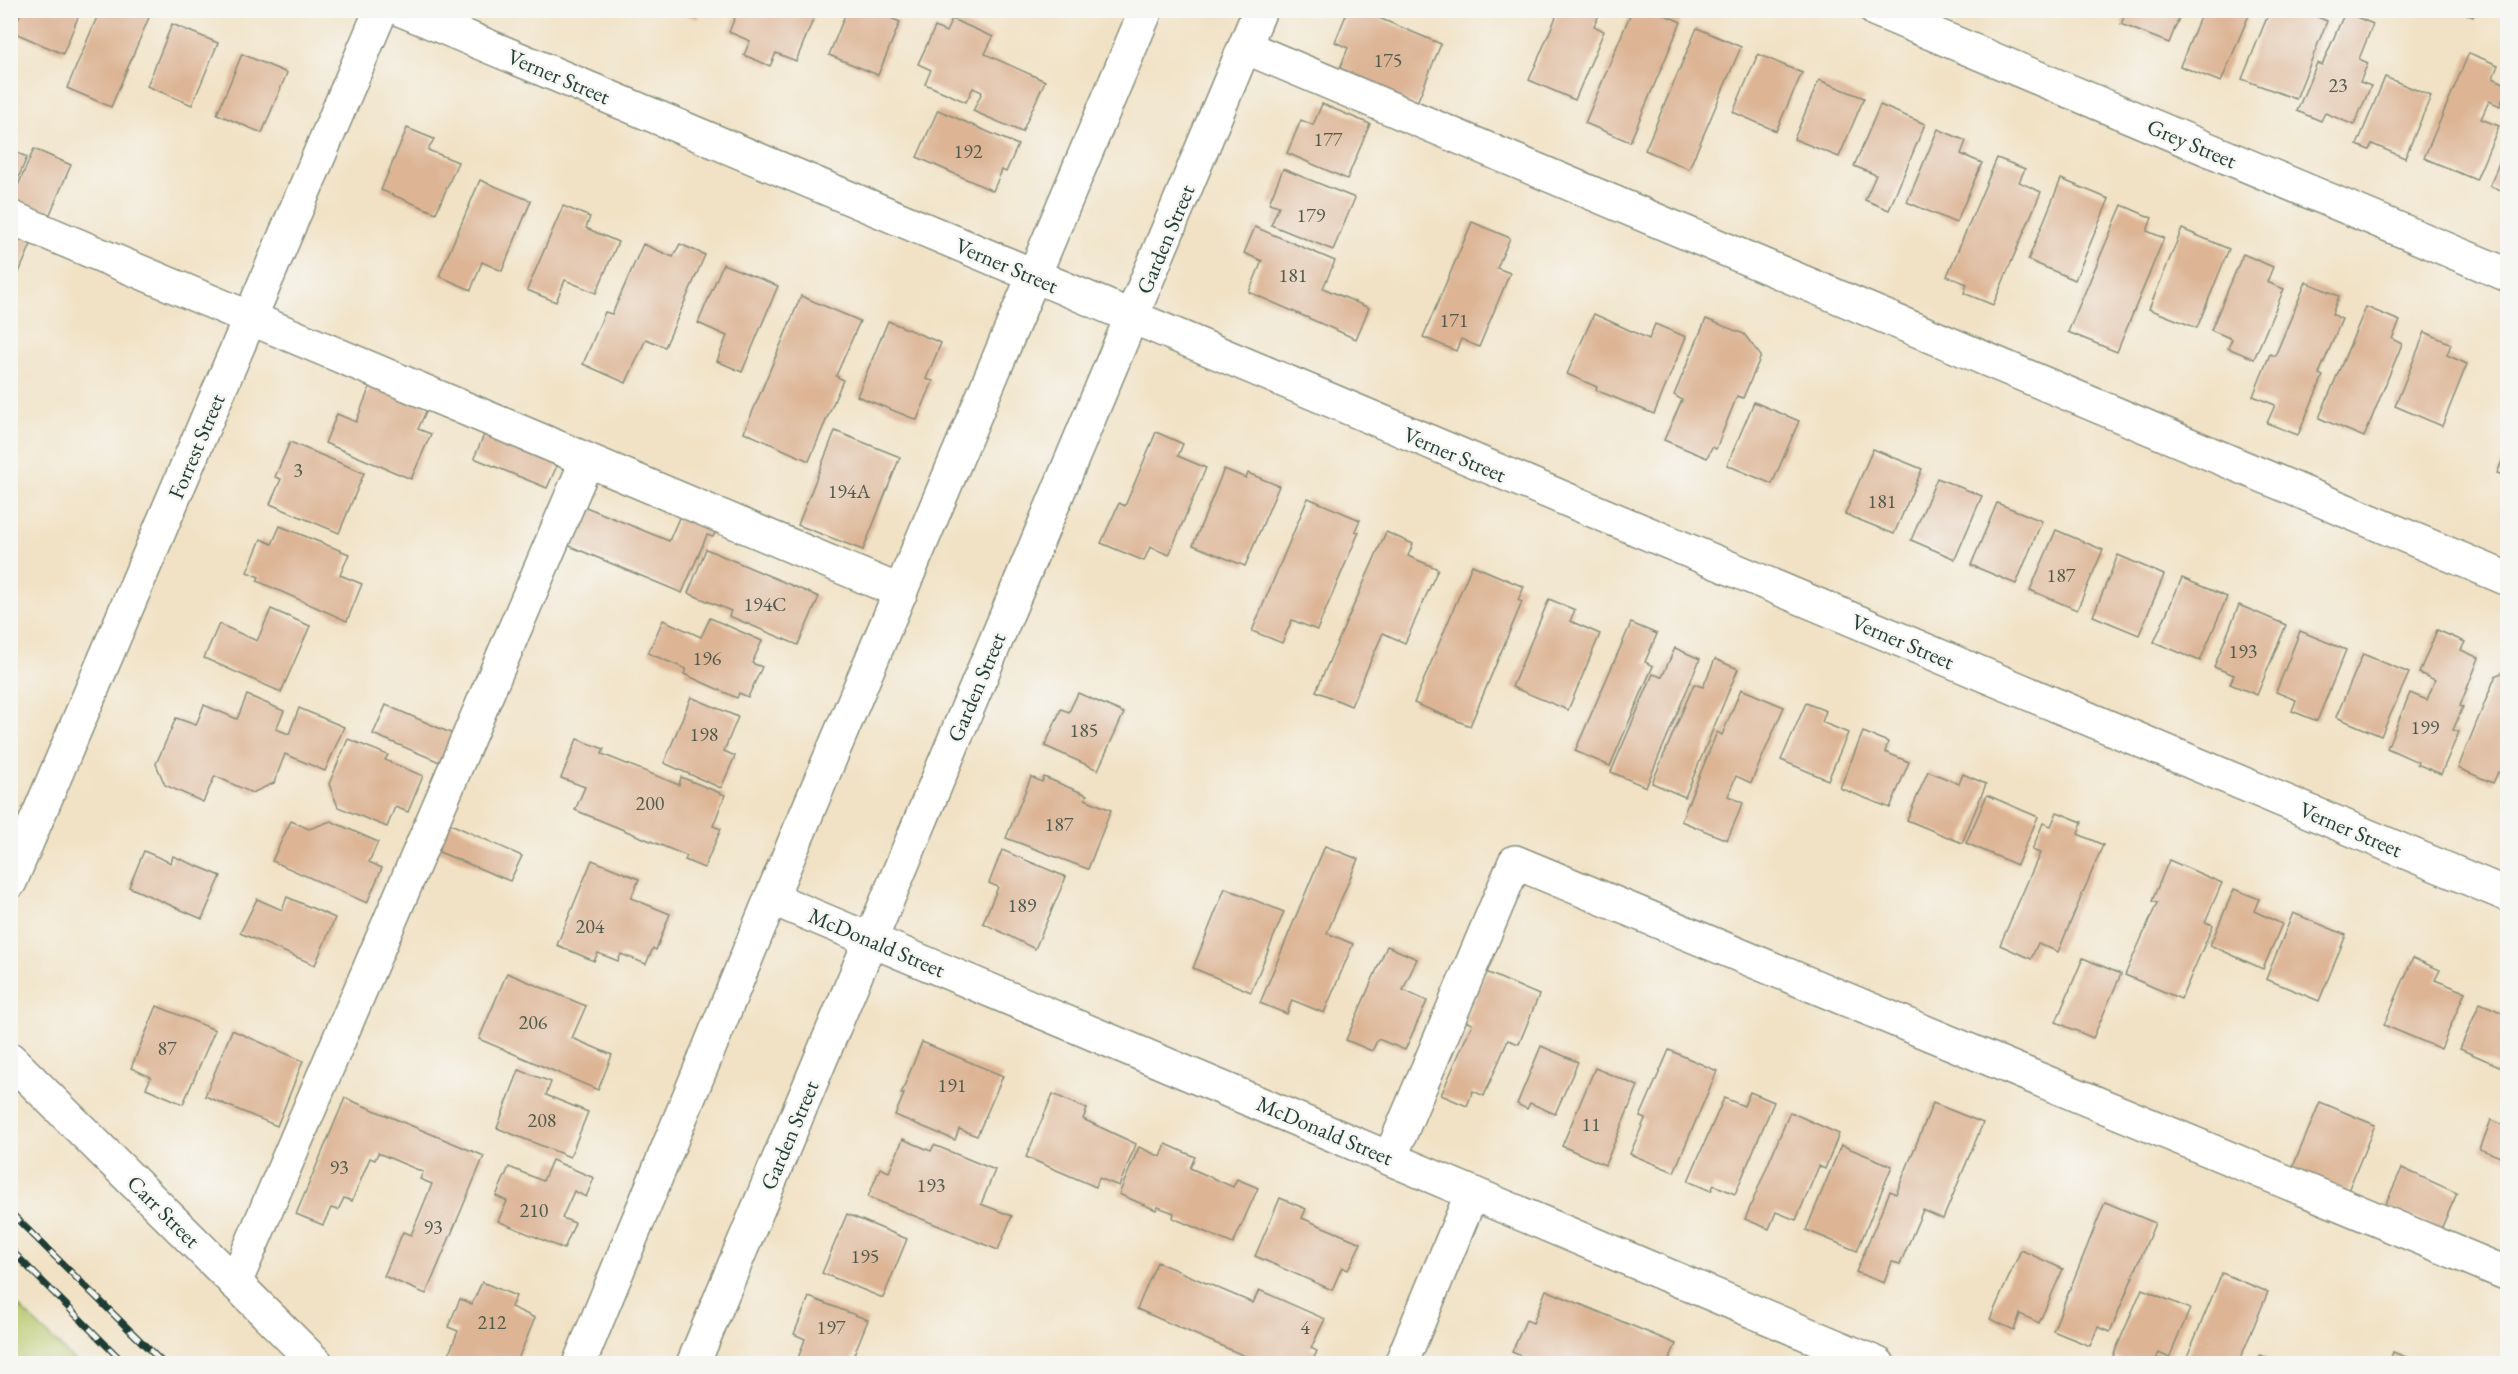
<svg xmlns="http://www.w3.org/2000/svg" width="2518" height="1374" font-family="'EB Garamond',serif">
<rect width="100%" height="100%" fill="#f6f6f2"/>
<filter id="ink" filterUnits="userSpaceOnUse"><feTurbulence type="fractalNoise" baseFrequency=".0167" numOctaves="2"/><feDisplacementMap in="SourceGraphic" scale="12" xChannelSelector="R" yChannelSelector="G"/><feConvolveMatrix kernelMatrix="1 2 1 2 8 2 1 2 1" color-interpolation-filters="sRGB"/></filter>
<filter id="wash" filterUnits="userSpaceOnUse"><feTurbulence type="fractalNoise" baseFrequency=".008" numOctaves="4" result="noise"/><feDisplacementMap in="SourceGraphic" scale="24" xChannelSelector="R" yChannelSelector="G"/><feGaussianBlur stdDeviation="1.35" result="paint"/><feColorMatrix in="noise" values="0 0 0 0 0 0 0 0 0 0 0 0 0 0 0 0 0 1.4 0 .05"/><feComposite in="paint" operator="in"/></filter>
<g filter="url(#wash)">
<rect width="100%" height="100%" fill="#f1e2c5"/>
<!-- green -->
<path fill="#b8c86b" stroke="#6c8250" stroke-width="1.5" d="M11,1299l66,64h-66z"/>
<g id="blocks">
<!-- building -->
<g fill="#ddb595">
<path d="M22,10h59l-18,44 -50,-22z"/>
<path d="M100,10h12l11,5 2,-5h14l11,5 -39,92 -44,-19z"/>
<path d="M675,10h26l-4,9z"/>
<path d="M738,10h79l-21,51 -20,-8 -6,13 -26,-11 6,-14 -21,-9z"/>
<path d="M847,10h25l28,12 -22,53 -49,-20z"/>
<path d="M1348,10h12l81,34 -25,61 -78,-32 10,-25 -13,-6z"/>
<path d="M1559,10h42l-7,16 10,5 -29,69 -46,-20z"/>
<path d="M1632,10h22l27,12 -51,120 -45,-19z"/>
<path d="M2084,10h16l-2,6z"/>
<path d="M2127,10h55l-13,33 -48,-19z"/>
<path d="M2203,10h48l-30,72 -41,-16z"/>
<path d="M2270,10h31l26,11 -31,78 -54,-20z"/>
<path d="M2456,10h20l-3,7z"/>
<path d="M2345,12l28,12 -14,35 9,4 -8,19 11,4 -17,39 -29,-12 -4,8 -24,-10 20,-48 5,2z"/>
<path d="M952,19l41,18 -8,17 60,27 -23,51 -49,-21 9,-19 -9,-4 -7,14 -41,-18 6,-14 -13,-6 17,-37 11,5z"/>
<path d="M172,24l46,19 -26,62 -45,-19z"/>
<path d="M1697,28l44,19 -52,122 -44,-19z"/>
<path d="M2469,53l29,12 -5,13 15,7 -8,21 -11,-5 -8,18 18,7 -23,54 -52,-22z"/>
<path d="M242,54l45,19 -25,60 -45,-19z"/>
<path d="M1758,54l44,19 -26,58 -43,-19z"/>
<path d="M2385,77l46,19 -26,62 -33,-14 -3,6 -12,-5z"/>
<path d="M1819,80l45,18 -25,59 -45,-18z"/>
<path d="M1322,104l48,20 -23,55 -60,-26 14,-33 12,5z"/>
<path d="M1880,105l45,19 -36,86 -24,-10 11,-25 -22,-9z"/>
<path d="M938,110l80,35 -12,27 -4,-2 -9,21 -76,-34z"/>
<path d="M407,128l27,11 -6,11 30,12 -22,51 -55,-23z"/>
<path d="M1938,129l28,12 -5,13 21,9 -26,60 -49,-21z"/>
<path d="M2507,142h1v51l-18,-7z"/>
<path d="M34,149l37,16 -24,56 -37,-17z"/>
<path d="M10,150l17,7 -16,39h-1z"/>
<path d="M1997,158l28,11 -6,13 22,10 -48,113 -29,-12 3,-9 -20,-8z"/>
<path d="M1283,169l72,29 -22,52 -62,-25 8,-19 -10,-3z"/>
<path d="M2061,179l48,20 -34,81 -47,-20z"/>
<path d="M480,180l51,21 -29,70 -20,-9 -11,28 -32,-14z"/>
<path d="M2122,205l30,13 -5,13 17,7 -47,114 -49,-20z"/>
<path d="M563,206l27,11 -4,11 32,14 -22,51 -31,-13 -9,22 -29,-12z"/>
<path d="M1472,222l38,16 -13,30 13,5 -31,74 -18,-8 -5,12 -33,-14z"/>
<path d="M1255,227l80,34 -12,27 46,20 -13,31 -107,-47 13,-31 -18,-8z"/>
<path d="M2182,229l47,20 -32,79 -48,-19z"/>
<path d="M10,230l23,10 -23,53z"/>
<path d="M643,244l30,13 7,-13 25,11 -40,92 -19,-8 -20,44 -43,-19 22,-52 7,2z"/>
<path d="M2243,254l30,13 -6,15 17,7 -30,70 -26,-11 4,-9 -21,-9z"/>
<path d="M723,264l55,22 -36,86 -25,-11 10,-25 -29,-13z"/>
<path d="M2306,282l33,14 -7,18 10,5 -23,55 4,2 -25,59 -31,-12 8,-18 -22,-9 17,-42 5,2z"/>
<path d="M801,296l59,25 -24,55 7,4 -34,81 -65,-29z"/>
<path d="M2366,307l34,14 -8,18 10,5 -38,93 -45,-19z"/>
<path d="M1594,314l55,25 6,-15 31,13 -32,77 -58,-24 1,-3 -30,-13z"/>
<path d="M1706,319l38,15 17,22 -18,42 -6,-2 -21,53 -4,-2 -5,11 -43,-18 18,-40 -8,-5z"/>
<path d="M888,321l53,22 -15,36 7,2 -16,39 -60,-24z"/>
<path d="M2425,332l26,12 -4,11 20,9 -25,62 -47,-20z"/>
<path d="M371,384l57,23 -10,22 13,5 -20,45 -86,-36 12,-29 19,8z"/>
<path d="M1754,402l45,19 -27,63 -45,-19z"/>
<path d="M487,428l73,31 -13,29 -73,-30z"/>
<path d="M835,431l65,26 -37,93 -65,-25z"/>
<path d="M1156,432l27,12 -5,12 28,12 -37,87 -19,-8 -6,14 -43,-18 18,-40 6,3z"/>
<path d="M290,442l74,31 -25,60 -69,-29 11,-25 -6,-2z"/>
<path d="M2508,447v30l-11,-4z"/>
<path d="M1873,449l49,20 -28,65 -49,-20z"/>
<path d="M1224,469l22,9 2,-5 31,13 -34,80 -52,-21z"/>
<path d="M1937,478l45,18 -27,63 -44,-19z"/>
<path d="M1308,498l52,22 -5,11 4,1 -42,98 -25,-10 -10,23 -30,-12z"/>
<path d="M576,503l93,38 13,-30 36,15 -5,11 -6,-2 -25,58 -122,-51z"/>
<path d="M1997,503l45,18 -26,63 -45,-19z"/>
<path d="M280,526l69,28 -9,21 22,9 -15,37 -90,-40 2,-4 -12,-5 14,-33 11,5z"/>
<path d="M2056,530l47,20 -26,60 -47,-20z"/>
<path d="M1386,532l27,12 -5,12 30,13 -33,74 -22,-10 -32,73 -35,-15z"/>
<path d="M706,549l113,48 -21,48 -69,-29 2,-5 -43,-18z"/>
<path d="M2118,555l46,20 -25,60 -46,-19z"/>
<path d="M1472,565l52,22 -6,13 4,2 -52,124 -56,-23z"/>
<path d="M2182,578l45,19 -27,64 -46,-19z"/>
<path d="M1549,599l26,11 -5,11 30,13 -32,76 -56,-23z"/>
<path d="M2239,605l47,20 -29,70 -27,-11 4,-9 -20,-8z"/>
<path d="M271,609l39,17 -29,66 -77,-34 15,-34 38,17z"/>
<path d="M710,618l52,23 -10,22 10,4 -14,30 -9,-4 -2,5 -53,-24 2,-5 -38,-16 15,-33 38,17z"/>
<path d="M1631,623l26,11 -12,28 8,4 -43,100 -35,-15z"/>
<path d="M2437,630l28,12 -4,8 18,8 -19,48 3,1 -10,23 6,2 -18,42 -24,-10 1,-2 -31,-14 23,-55 17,7 8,-20 -16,-7z"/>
<path d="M2300,631l46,19 -29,71 -25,-10 4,-11 -20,-8z"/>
<path d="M1675,648l25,11 -54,128 -35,-15 42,-98 9,3z"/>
<path d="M2363,654l46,19 -28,63 -45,-19z"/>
<path d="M1715,659l23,10 -53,128 -33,-14 42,-99 9,3z"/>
<path d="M2508,671v101l-2,4 -8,-4 -5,11 -35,-15 38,-93z"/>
<path d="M1741,689l43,18 -33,76 -15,-7 -8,20 15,7 -16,37 -46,-19 36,-89 5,3z"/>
<path d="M1078,693l46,20 -26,57 -53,-24 16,-37 8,3z"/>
<path d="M247,695l37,16 -8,18 13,5 10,-26 45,19 -19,44 -40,-17 -11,29 -22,10 -37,-17 -12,26 -38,-17 -9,-21 20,-46 20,7 8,-20 33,14z"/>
<path d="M691,697l47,20 -14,34 11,5 -14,32 -57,-25z"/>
<path d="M1806,703l20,8 -4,11 26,11 -20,47 -47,-20z"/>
<path d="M386,705l69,30 -13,28 -69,-29z"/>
<path d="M1863,732l25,10 -3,10 24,10 -19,46 -50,-20z"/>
<path d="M348,739l40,16 -3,5 38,16 -15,36 -13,-5 -8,20 -49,-20 -9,-23z"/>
<path d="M577,739l27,10 -2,5 77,31 2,-8 44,18 -12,31 8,3 -17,39 -19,-8 2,-4 -112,-46 10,-23 -24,-9z"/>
<path d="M1928,771l31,13 4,-10 23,10 -24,59 -55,-23z"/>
<path d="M1031,777l11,5 2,-5 43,18 -2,4 26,11 -23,59 -82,-31z"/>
<path d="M1987,795l51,22 -21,48 -51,-22z"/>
<path d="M2057,812l25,10 -4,12 25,11 -45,107 -20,-9 -7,16 -31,-14 40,-92 -8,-3 11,-27 8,3z"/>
<path d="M291,821l18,8 22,-8 47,21 -9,20 13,6 -15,35 -95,-42z"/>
<path d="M444,821l78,35 -12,25 -78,-32z"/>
<path d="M1325,846l33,13 -31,74 26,11 -29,69 -32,-13 -5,14 -27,-11z"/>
<path d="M1002,850l64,27 -31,72 -52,-26 15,-36 -9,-4z"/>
<path d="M144,851l27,12 2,-7 48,20 -19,43 -73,-32z"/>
<path d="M592,860l47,19 -8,19 39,16 -14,36 -3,-2 -7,16 -25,-10 -3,7 -20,-8 -4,8 -37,-16z"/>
<path d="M2169,860l53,23 -17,39 8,3 -32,74 -56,-24 32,-72 -5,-2z"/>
<path d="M1225,888l59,24 -33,80 -58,-24z"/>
<path d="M2234,889l25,10 -5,12 28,13 -19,45 -53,-24z"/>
<path d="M287,897l48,21 -20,47 -75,-32 17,-34 25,11z"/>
<path d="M2293,913l53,22 -27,66 -53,-22z"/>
<path d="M1387,946l30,13 -14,31 24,11 -22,49 -27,-11 -6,12 -26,-11z"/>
<path d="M2083,958l38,16 -28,64 -37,-16z"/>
<path d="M2413,958l27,12 -5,10 30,12 -24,57 -57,-24z"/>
<path d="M1486,972l53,23 -20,49 -11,-4 -24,56 -11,-5 -6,15 -26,-11 31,-71 -7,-3z"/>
<path d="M507,973l79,33 -14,32 40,17 -14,35 -119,-51z"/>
<path d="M2480,1003l28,12v44l-4,9 -44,-19z"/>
<path d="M157,1006l58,24 -32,74 -37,-16 5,-11 -20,-9z"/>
<path d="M232,1030l71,31 -26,65 -72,-30z"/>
<path d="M922,1042l81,34 -26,60 -18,-7 -4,11 -60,-25 9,-21h-3z"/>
<path d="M1541,1046l37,16 -23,52 -25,-11 -3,6 -10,-5z"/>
<path d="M1669,1050l48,21 -43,101 -44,-18 15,-35 -5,-2z"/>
<path d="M1595,1068l43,18 -33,79 -43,-19z"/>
<path d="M519,1070l32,12 -5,13 42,17 -18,45 -73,-29z"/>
<path d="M2508,1084v13l-6,-2z"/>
<path d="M1750,1092l24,10 -39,92 -21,-9 -3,6 -23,-10 36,-83 20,8z"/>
<path d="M1053,1094l34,15 -4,10 53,25 -17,42 -20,-8 -3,9 -70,-30z"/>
<path d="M345,1098l139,58 -58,138 -42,-18 19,-44 8,3 21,-51 -12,-5 3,-7 -45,-19 -3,7 -5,-2 -18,43 -8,-3 -6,12 -7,-2 -8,17 -27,-11z"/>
<path d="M2320,1102l55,23 -28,68 -55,-24z"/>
<path d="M1933,1103l50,20 -40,96 -20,-9 -23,54 -8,-2 -8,21 -28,-11 34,-81 6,3z"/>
<path d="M1790,1112l49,22 -14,35 -6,-3 -23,54 -20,-8 -7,17 -24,-10z"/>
<path d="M2491,1120l17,7v33l-28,-11z"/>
<path d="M903,1139l28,12 3,-6 61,25 -14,34 31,12 -14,34 -130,-53 12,-29 9,4z"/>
<path d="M1166,1144l29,13 -5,11 43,19 4,-8 21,9 -25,56 -60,-26 1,-5 -16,-6 -2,3 -37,-16 20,-47 22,10z"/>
<path d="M1841,1145l51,21 -35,85 -51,-21z"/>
<path d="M552,1160l42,18 -8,19 -12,-6 -12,27 13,5 -11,26 -66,-28 9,-20 -11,-5 13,-29 34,14z"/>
<path d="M2402,1168l55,25 -16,36 -56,-24z"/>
<path d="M1280,1198l26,11 -4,9 59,25 -13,27 -6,-3 -10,23 -77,-34z"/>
<path d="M2105,1202l50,21 -45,109 -12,-5 -8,19 -37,-15z"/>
<path d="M847,1214l60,25 -24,59 -61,-25z"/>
<path d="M2021,1250l42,19 -24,54 -19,-9 -6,16 -24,-11z"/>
<path d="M1157,1262l96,41 6,-13 66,29 -14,29 6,3 -6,13h-48l-126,-55z"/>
<path d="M2222,1273l46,19 -30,72h-54z"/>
<path d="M482,1282l34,14 -5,11 24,11 -19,46h-71l13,-33 -10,-4 12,-28 12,5z"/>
<path d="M2142,1289l48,20 -21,49 -10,-5 -5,11h-25l-16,-8z"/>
<path d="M1546,1290l130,54 -9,20h-127l-28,-12 14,-32 7,3z"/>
<path d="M809,1297l59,23 -18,44h-54l9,-25 -11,-5z"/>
<path d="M2393,1352l28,11 2,-6 15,7h-49z"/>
<path d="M2260,1355l20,8v1h-24z"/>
</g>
</g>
</g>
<g filter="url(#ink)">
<use href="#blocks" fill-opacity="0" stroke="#88907c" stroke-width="1.5"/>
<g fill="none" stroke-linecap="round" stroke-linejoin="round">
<defs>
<g id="minor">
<path d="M402,10l2106,885"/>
<path d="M1876,10l632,265"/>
<path d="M1245,47l1263,532"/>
<path d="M10,217l891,375"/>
<path d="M10,882l371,-872"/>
<path d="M771,898l1107,466"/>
<path d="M10,1059l307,305"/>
<path d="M1390,1158l125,-296 993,412"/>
<path d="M235,1283l352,-823"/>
<path d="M579,1364l192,-466 375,-888"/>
<path d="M693,1364l567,-1354"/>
<path d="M1401,1364l71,-171"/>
</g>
</defs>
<!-- minor casing -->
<use href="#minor" stroke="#88907c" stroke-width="36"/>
<!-- minor -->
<use href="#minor" stroke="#fff" stroke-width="33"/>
<defs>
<g id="rail">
<path d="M10,1212l154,152"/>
<path d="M10,1249l115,115"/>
</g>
</defs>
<!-- rail casing -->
<use href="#rail" stroke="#1f3d34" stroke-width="7"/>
<!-- rail -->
<use href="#rail" stroke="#f6f6f2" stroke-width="4.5" stroke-dasharray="14" stroke-linecap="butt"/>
</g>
</g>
<g text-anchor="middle" stroke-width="5" stroke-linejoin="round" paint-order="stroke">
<!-- number labels -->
<g font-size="20" fill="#4e5b4c">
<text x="1388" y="67">175</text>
<text x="2338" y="92">23</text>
<text x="1328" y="146">177</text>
<text x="968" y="158">192</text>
<text x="1311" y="222">179</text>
<text x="1293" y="282">181</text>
<text x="1454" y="327">171</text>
<text x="298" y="477">3</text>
<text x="849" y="498">194A</text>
<text x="1882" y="508">181</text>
<text x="2061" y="582">187</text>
<text x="765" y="611">194C</text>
<text x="2243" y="658">193</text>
<text x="707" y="665">196</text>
<text x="2425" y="734">199</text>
<text x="1084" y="737">185</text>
<text x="704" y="741">198</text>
<text x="650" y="810">200</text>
<text x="1059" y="831">187</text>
<text x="1022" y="912">189</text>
<text x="590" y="933">204</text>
<text x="533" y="1029">206</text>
<text x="167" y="1055">87</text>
<text x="952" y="1092">191</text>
<text x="542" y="1127">208</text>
<text x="1591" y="1131">11</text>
<text x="339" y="1174">93</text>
<text x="931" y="1192">193</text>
<text x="534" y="1217">210</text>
<text x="433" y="1234">93</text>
<text x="865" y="1263">195</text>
<text x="492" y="1329">212</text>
<text x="831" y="1334">197</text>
<text x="1305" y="1334">4</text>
</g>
<!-- street labels -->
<g font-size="22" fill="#1f3d34" stroke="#f6f6f2">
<text transform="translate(559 76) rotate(23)" y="8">Verner Street</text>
<text transform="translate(2192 143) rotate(23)" y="8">Grey Street</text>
<text transform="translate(1165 239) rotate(-67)" y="8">Garden Street</text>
<text transform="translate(1007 265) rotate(23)" y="8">Verner Street</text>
<text transform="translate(196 446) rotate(-67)" y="8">Forrest Street</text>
<text transform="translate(1455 454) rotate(23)" y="8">Verner Street</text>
<text transform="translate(1903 641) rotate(23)" y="8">Verner Street</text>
<text transform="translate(976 687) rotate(-67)" y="8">Garden Street</text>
<text transform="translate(2351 829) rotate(23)" y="8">Verner Street</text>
<text transform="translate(877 942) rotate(23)" y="8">McDonald Street</text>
<text transform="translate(1325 1130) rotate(23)" y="8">McDonald Street</text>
<text transform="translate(789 1135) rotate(-67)" y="8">Garden Street</text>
<text transform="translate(164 1211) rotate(45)" y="8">Carr Street</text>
</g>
</g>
<!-- margin -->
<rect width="2518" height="1374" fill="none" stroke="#f6f6f2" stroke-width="36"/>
</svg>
